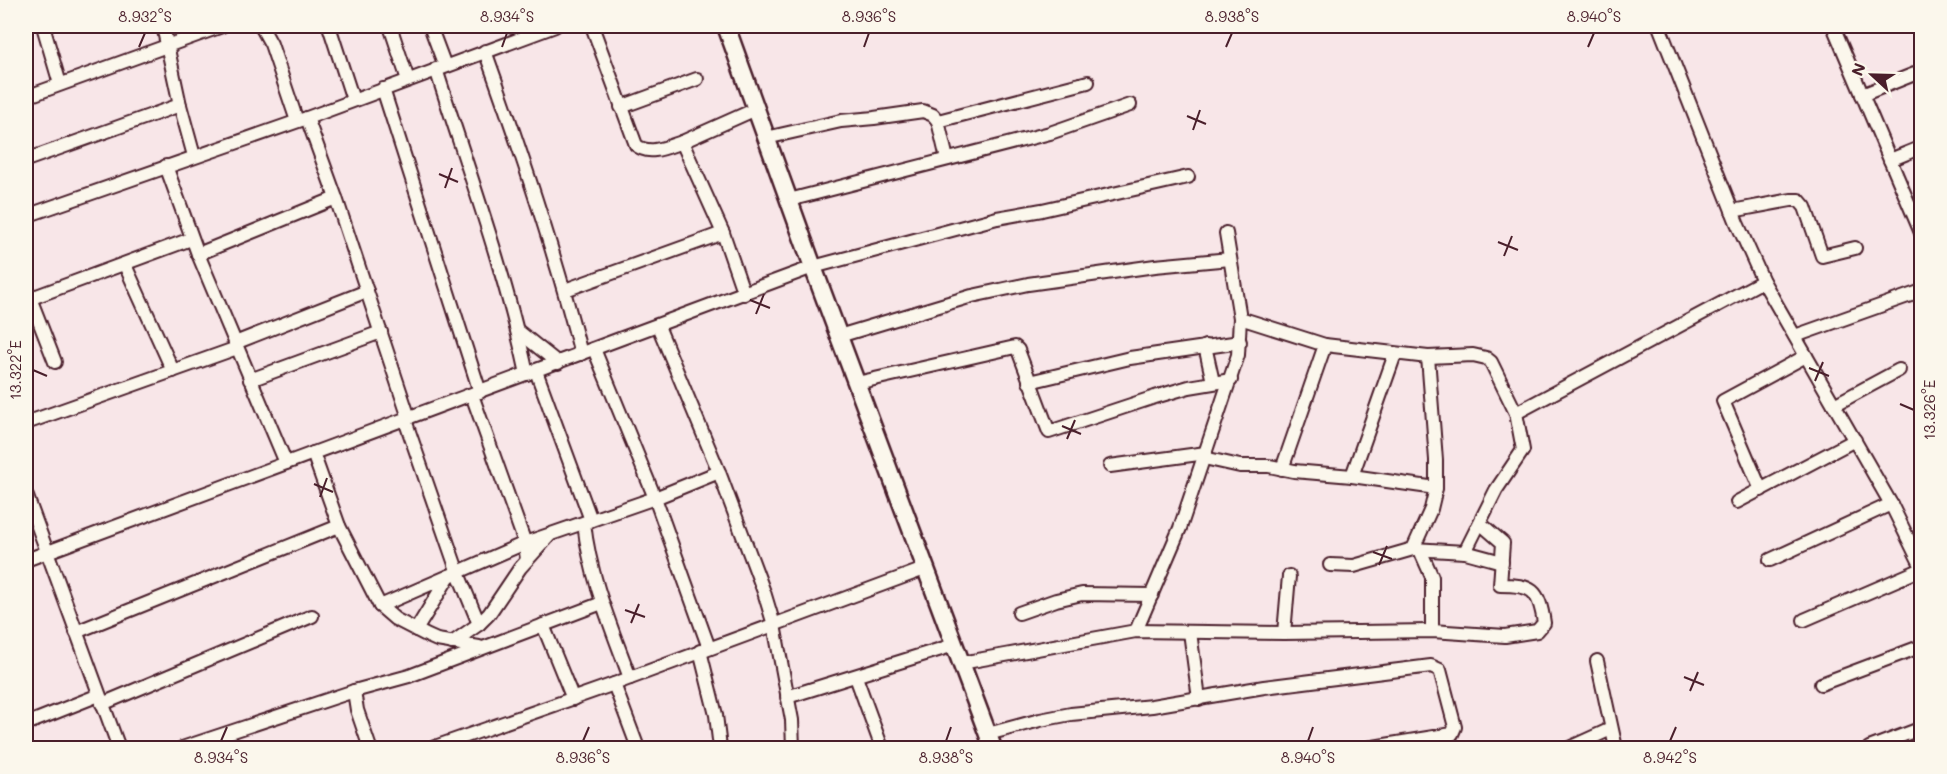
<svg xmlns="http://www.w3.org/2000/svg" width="1947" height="774" font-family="Mali,sans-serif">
<rect width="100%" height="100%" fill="#f8e6e8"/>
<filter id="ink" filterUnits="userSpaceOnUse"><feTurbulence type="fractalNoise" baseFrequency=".0167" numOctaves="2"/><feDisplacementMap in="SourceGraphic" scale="12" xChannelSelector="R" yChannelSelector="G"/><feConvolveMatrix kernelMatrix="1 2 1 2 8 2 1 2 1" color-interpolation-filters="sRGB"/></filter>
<g filter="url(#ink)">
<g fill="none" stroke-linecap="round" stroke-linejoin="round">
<defs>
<g id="street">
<path d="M43,26l17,58"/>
<path d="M163,26l17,79 14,51"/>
<path d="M261,26l10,18 26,77"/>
<path d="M329,26l24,74"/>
<path d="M390,26l18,54"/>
<path d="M430,26l15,40"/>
<path d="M592,26l44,119c13,11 31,2 46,-3l41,91 21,61"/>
<path d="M1659,26l78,197 26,58 128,223 31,63"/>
<path d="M1833,26l89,209"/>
<path d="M485,51c36,100 70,200 96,303"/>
<path d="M436,69c32,101 69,202 91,305"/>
<path d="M383,89l97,303"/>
<path d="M1862,95l60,-24"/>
<path d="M26,97l196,-71"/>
<path d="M621,107l76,-28"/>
<path d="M307,118l29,80 73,220"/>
<path d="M938,121l150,-39"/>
<path d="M766,138l75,-17 33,-3 49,-7 10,4 5,6 9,38"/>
<path d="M682,142l74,-33"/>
<path d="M26,160l154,-55"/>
<path d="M1890,160l32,-13"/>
<path d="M166,166l32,88 88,209"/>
<path d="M789,200l261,-67 80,-28"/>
<path d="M1732,211l59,-11h8l6,7 17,49 33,-8"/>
<path d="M26,216l281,-98 248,-92"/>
<path d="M198,254l138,-56"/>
<path d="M125,265l48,106"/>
<path d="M565,290l158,-57"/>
<path d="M30,298l25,64"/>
<path d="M26,300l165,-61"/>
<path d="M1240,318l85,27 103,12 45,-2 13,3 5,4 25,51 7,37 -27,40 -31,62"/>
<path d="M658,326l61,146 45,120 10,33 18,95 1,28"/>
<path d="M518,331l40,32"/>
<path d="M839,336l133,-40 56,-12 127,-18 75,-7"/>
<path d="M1795,336l127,-45"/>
<path d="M235,343l132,-52"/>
<path d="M1205,346l8,36"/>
<path d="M594,349l61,149 54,150"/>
<path d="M536,371l55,149"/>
<path d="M250,380l131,-48"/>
<path d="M1029,382l101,-24 110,-16"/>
<path d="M857,383l158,-36 3,3 31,82 106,-35 34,-10 42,-7"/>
<path d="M472,395l53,148 2,17"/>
<path d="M1834,405l65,-35"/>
<path d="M1516,413l247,-132"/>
<path d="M405,420l53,153 21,51"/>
<path d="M26,423l211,-75"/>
<path d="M313,453l26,73 41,80 15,13 33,17 9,4 42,7"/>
<path d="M1204,458l36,8h29l25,5 58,5 84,12"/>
<path d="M1110,466l96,-13"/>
<path d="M1282,469l43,-124"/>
<path d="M1352,476l43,-122"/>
<path d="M1761,490l-38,-89 83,-45"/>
<path d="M26,494l93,254"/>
<path d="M1737,502l118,-62"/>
<path d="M584,523c6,55 27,103 46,155"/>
<path d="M1413,549l52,3 37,10"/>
<path d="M1420,550l12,27v54"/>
<path d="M26,560l787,-293 184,-49 45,-8 146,-33"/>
<path d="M1770,560l121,-56"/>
<path d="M1330,565l24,1 59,-17 18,-40 5,-21v-28l-8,-103"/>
<path d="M380,606l145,-63 130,-45 64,-26"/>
<path d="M1019,613l37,-13 26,-6 70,1"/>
<path d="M1804,620l118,-51"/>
<path d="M543,625l30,74"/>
<path d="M416,630l33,-54"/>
<path d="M1136,631l44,-103 58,-173 2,-37 -14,-85"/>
<path d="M76,632l263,-106"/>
<path d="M1190,632l9,67"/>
<path d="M1284,633l5,-57"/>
<path d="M452,643l27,-19 10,-10 31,-46 29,-32"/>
<path d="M700,651l16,64 4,33"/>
<path d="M1597,661l19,87"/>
<path d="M961,663l175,-32 148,2 148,-2 73,5 32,-5 7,-8c-5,-34 -12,-38 -44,-38l3,-42 -23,-20"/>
<path d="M856,677l26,71"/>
<path d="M614,684l24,64"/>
<path d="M1821,684l101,-38"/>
<path d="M354,691l3,19 13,38"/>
<path d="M787,697l167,-52"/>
<path d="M102,704l210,-88"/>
<path d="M26,724l73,-29"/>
<path d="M988,734l52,-14 31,-6 81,-8 112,-19 167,-21 9,4 15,57 -3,7 -85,14"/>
<path d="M182,748l172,-57 55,-15 193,-73"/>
<path d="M432,748l182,-64 313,-116"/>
<path d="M1569,748l42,-19"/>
<path d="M1869,748l53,-20"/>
</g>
<path id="secondary" d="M726,26l87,241 180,481"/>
</defs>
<!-- street casing -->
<use href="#street" stroke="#4a1f2b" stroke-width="16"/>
<!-- secondary casing -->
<use href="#secondary" stroke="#4a1f2b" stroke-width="21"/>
<!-- street -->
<use href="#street" stroke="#fbf7ec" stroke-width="12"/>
<!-- secondary -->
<use href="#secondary" stroke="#fbf7ec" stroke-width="16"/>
</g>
</g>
<!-- ticks -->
<path fill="none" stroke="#4a1f2b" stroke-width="2" d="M139,47l6,-14M502,47l5,-14M864,47l5,-14M1226,47l6,-14M1588,47l6,-14M1187,116l19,8M1193,130l7,-20M439,174l19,8M445,188l7,-20M1498,242l20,8M1504,256l8,-20M750,300l20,8M756,314l8,-20M1809,368l20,8M33,370l14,6M1815,381l8,-19M1900,404l14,6M1062,426l19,8M1067,439l8,-19M314,484l19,8M320,497l7,-19M1373,552l19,7M1379,565l8,-19M625,610l20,7M631,623l8,-19M1684,677l20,8M1690,691l8,-19M221,741l6,-14M583,741l6,-14M946,741l5,-14M1308,741l5,-14M1670,741l6,-14"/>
<!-- margin -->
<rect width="1947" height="774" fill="none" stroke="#fbf7ec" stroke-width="66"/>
<!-- north arrow -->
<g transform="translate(1872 75) rotate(292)" stroke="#fbf7ec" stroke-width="4.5" paint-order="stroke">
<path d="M0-4.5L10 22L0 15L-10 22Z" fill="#4a1f2b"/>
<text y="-9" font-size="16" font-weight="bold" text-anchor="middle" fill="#4a1f2b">N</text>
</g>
<rect x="33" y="33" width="1881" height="708" fill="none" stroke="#4a1f2b" stroke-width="2"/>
<g font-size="15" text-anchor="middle" fill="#4a1f2b">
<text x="145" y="22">8.932°S</text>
<text x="507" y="22">8.934°S</text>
<text x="869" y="22">8.936°S</text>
<text x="1232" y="22">8.938°S</text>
<text x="1594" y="22">8.940°S</text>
<text transform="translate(16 370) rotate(-90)" y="5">13.322°E</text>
<text transform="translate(1930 410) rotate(-90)" y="5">13.326°E</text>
<text x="221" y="763">8.934°S</text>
<text x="583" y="763">8.936°S</text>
<text x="946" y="763">8.938°S</text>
<text x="1308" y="763">8.940°S</text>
<text x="1670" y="763">8.942°S</text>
</g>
</svg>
